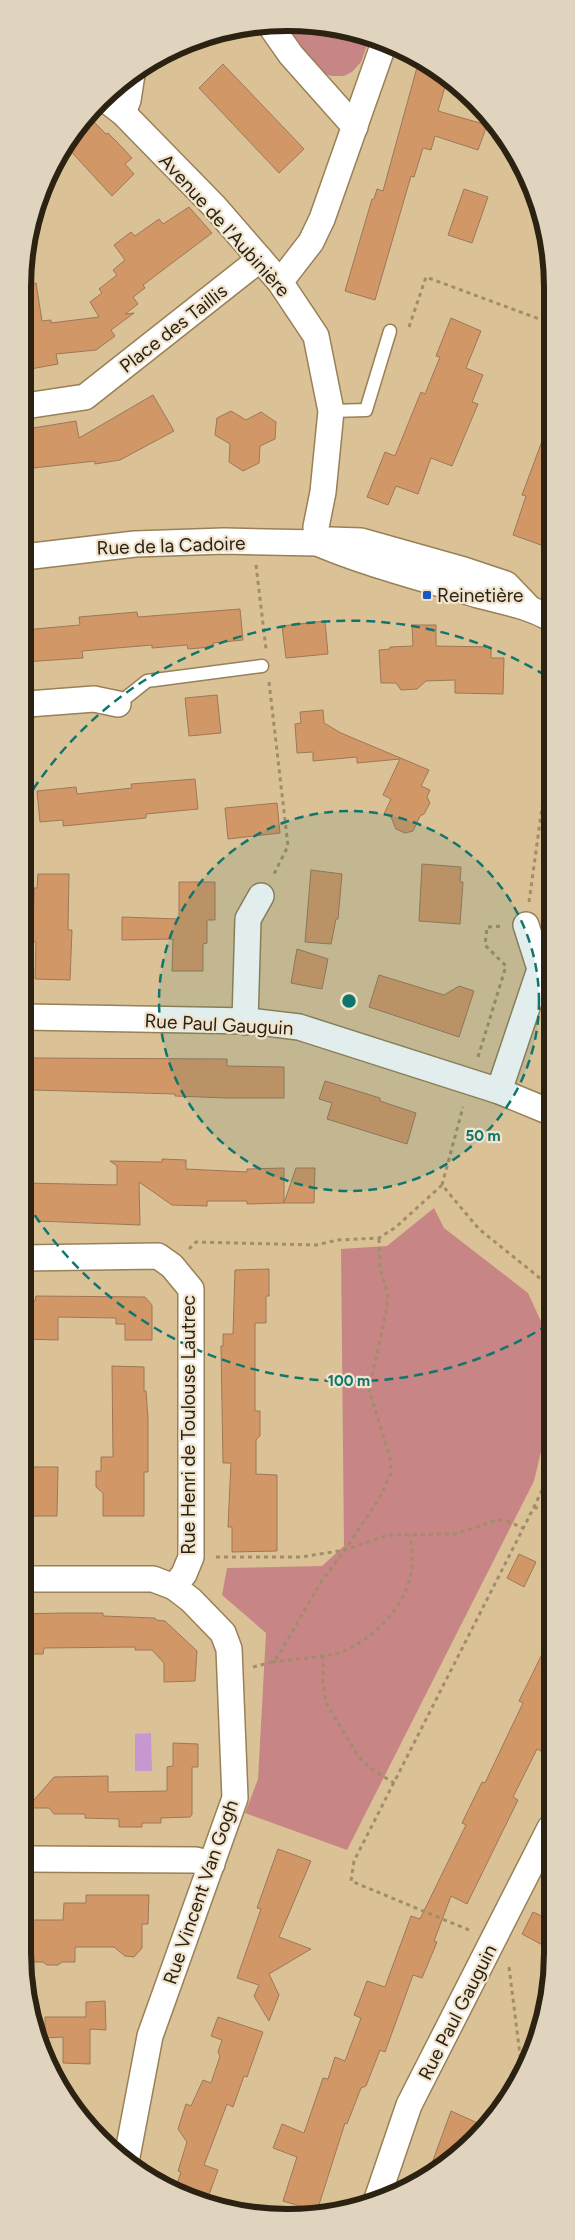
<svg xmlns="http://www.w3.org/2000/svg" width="575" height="2240" font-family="Figtree,sans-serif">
<rect width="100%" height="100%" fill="#dbc196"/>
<!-- green -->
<g fill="#c78685">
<path d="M322,25l47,14 -8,23 -9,10 -8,4h-12l-11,-3 -30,-38 -2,-8z"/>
<path d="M434,1208l10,20 84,65 22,48v73l-16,67 -187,369 -102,-37 13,-34 8,-146 -44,-38 5,-27 95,-2 22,-20 -3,-297 46,-3z"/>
</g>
<!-- water -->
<path fill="#c797d0" d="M151,1733l1,38h-17v-37z"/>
<!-- building -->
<g fill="#d29766" stroke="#9d7859">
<path d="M419,60l28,20 -9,31 49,14 -9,25 -43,-14 -4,14 -8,-2 -9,29 -3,-1 -36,124 -30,-9 27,-92h2l3,-10 6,2z"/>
<path d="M223,64l81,85 -25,24 -80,-85z"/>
<path d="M90,118l16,16 2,-1 9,9 15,16 -7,6 9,10 -22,22 -46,-50z"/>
<path d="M464,189l24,8 -16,46 -24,-8z"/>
<path d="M189,207l23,26 -69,52 2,3 -12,9 5,7 -13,10 9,-1 -23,17 4,6 -19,14 -40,4 2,10 -33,6v-86l11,-1 6,38 9,-1v3l48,-6 -9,-15 12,-9 -3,-4 18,-14 -4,-5 12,-10 -11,-15 17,-13 4,4 24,-17 4,5z"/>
<path d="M451,318l30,13 -15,37 17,7 -11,27 6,2 -26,62 -21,-8 -13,36 -22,-8 -8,19 -21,-8 18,-45 10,4 26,-64 4,2 15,-37 -4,-1z"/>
<path d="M153,395l21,36 -54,29 -25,4v-3l-70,8v-31l3,-1 -1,-8 49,-8 3,17z"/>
<path d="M231,411l15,9 15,-8 15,10 -1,17 -15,7 -1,17 -16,8 -14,-9 1,-18 -15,-9 2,-17z"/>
<path d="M548,425h2v94l-9,26 -28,-10 13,-39 -4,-1z"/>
<path d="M240,609l3,31 -30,3 1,3 -14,2 -12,1 -1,-4 -35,3v-3l-70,6 1,7 -59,4v-32l56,-5 -1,-8 58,-5 1,5z"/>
<path d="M325,621l3,33 -42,4 -4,-32z"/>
<path d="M412,625h24v21l55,1v11h13l-1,36 -48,-1v-13l-29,1 -9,8 -16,1 -5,-7h-15l-2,-33 11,-1v-2l23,-1z"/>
<path d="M217,695l4,38 -32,3 -4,-38z"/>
<path d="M323,710l1,13 17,10 88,37 -8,16 9,4 -3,7 3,6 -6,11 -4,2 -7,15 -8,2 -9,-4 -5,-12 -7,-3 7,-15 -8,-4 17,-36 -43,4v-6l-44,4v-9l-16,1 -2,-29 6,-1 -1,-11z"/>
<path d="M195,779l3,30 -52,5v4l-83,8v-6l-23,2 -3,-31 39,-4 1,7 55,-6 -1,-4z"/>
<path d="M277,803l3,30 -52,6 -3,-31z"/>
<path d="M422,864l39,3 -1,15h3l-3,42 -41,-3z"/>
<path d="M311,870l31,4 -4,45h-2l-5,25 -26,-2z"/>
<path d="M38,874h31l-1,56h4l-2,50 -35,-1 1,-37h-3l1,-54h3z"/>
<path d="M179,882h36v38h-8v23l-4,1v27h-31l1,-32 -51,1v-23l57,2z"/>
<path d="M297,949l31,10 -6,30 -31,-6z"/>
<path d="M379,975l65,20 15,-9 15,5 -15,46 -90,-30z"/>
<path d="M33,1058l194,1v7l57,1v31h-57l-52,-2v-2l-142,-4z"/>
<path d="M325,1081l55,17v3l36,12 -9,31 -80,-25 5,-16 -13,-4z"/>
<path d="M162,1159l24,1v9l61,3v-3l37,-1v35l-37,1v-3h-40v5l-35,-1 -33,-23 1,43 -103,-4v-4h-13v-34l93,2v-19l-7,-5 52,1z"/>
<path d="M296,1168h19l-1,35h-30z"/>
<path d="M269,1269v27h-3v27h-11v88h5v25l-4,4v34l21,1v76l-45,1v-25h-4l3,-64h-8l-2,-117h2v-12h10l2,-64z"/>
<path d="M36,1296l109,1 7,8v35h-27v-16h-9v-6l-58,-1v23l-35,-1v-38h12z"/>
<path d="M112,1366l32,1v24h2l2,27v54h-4v44h-41v-23l-7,-6v-16h5v-14h12z"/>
<path d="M23,1467h35l-1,49h-34z"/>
<path d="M519,1554l17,8 -12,25 -17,-9z"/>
<path d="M62,1613h41v3l52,2 1,2 9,1 32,30 -2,30 -31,1v-19l-12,-13h-17v-3l-91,1 -1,6h-20v-40z"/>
<path d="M550,1638v94l-9,19 -4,-2 -24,48 5,3 -51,104 -16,-8 -17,45 3,1 -15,36 -9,-3 -28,77 -5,-2 -14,36 -5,2 -14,36 -2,-1 -28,88 -34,-10 14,-44 -24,-9 9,-24 22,9 19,-55 5,1 7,-22 10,4 16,-43 -7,-3 13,-34 18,6 26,-71 9,3 46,-94 -4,-2 20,-41 3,1 38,-80 -4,-2z"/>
<path d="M173,1743l25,1v23h-6v48l-2,2 -29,1v5h-19v4h-23v-8l-34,-1v-4h-31l-5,-6h-22l27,-31 54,-1v16l59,-1v-24l6,-1z"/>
<path d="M278,1849l33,12 -32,76 32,12 -42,25 10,21 -10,26 -15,-25 5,-11 -22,-7 24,-69 -4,-1z"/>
<path d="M86,1895h63l-1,29h-6v24l-8,9 -9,-1 -11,-9h-39v15h-13l-4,3h-11l-4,-3h-18v-42h38l1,-17h22z"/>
<path d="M533,1912l17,8v29l-28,-15z"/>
<path d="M105,2001l1,29 -16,-1v35l-27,-1v-26l-18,1v-21h41v-15z"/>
<path d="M218,2017l45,15 -16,45 -3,-1 -11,31 -6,-3 -23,61 14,5 -11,30 -30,-8 3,-7 -3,-1 4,-12 -3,-1 9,-29 -9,-13 8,-25 5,2 12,-26 8,3 9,-27 -2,-4 4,-12 -11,-4z"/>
<path d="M451,2111l31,14 -33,38 -21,11z"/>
</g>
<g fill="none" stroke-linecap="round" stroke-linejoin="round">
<defs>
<g id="lane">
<path d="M331,411l35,-1 24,-79"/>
<path d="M118,704l29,-23 115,-15"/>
</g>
<g id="street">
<path d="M272,28l19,27 64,72"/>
<path d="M106,100l17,13 91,93 46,53 20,23 36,54 15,75 -8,81 -7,35 1,16"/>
<path d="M123,113l5,-13 4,-26"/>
<path d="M280,282l31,-40 11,-23 62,-176"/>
<path d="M25,406l60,-9 175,-138"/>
<path d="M322,545c51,21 104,34 156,50 26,7 48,10 72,23"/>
<path d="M24,557l111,-13 89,-3 93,2 13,-3 31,1 103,29 42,14 22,23"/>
<path d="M24,709l4,-5 66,-5 24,5"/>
<path d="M24,1017l226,4 49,6 200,64 51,21"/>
<path d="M245,1022l3,-103 13,-23"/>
<path d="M499,1091l41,-122 -14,-44"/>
<path d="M23,1258l135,-2 14,10 19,23v268l-7,17 -10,13"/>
<path d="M23,1579h130l21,8 17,13 32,33 6,16 6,149 -85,238 -23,121"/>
<path d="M23,1859l172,1 17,4"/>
<path d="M376,2202l33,-97 141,-277"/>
</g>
</defs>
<!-- lane casing -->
<use href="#lane" stroke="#988057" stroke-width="15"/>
<!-- street casing -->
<use href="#street" stroke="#988057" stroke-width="28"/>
<!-- path -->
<g stroke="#a18d6a" stroke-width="3" stroke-dasharray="4 4" stroke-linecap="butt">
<path d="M409,327l17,-50 124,46"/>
<path d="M256,565l10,84"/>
<path d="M269,682l19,164 -15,30"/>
<path d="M529,902l21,-153"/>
<path d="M478,1057l28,-91 -21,-21 2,-18 16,-1"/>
<path d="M442,1185l21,-78"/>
<path d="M189,1249l7,-7 120,3 22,-5 41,-2 17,-11 46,-42 37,44 62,50 9,16"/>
<path d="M534,1507l16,6"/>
<path d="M216,1557h85l44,-7 43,-15 67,-1 42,-14h8l18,8"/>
<path d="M323,1655v27l3,21 32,53 12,12 24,15"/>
<path d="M272,1662c22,-3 45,-4 66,-9 30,-9 65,-44 72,-75 4,-14 2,-29 0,-43"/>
<path d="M253,1667l19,-5 6,-6 43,-74 24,-32 34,-51 12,-26 -1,-15 -21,-68 17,-78 2,-17 -8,-27 -1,-30"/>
<path d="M469,1930l-118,-49 3,-20 180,-354 10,-21 6,-23"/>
<path d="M509,1967l13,104"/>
</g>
<!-- lane -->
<use href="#lane" stroke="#fff" stroke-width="12"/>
<!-- street -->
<use href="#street" stroke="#fff" stroke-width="25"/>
</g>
<!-- distance rings -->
<circle cx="349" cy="1001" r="190" fill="#0f766e" fill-opacity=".12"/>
<g fill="none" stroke="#0f766e" stroke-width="2.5" stroke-dasharray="9 6">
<circle cx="349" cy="1001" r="190"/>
<path d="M548 1325A380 380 0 0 1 25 1200M25 802A380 380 0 0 1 548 677"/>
</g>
<!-- markers -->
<rect fill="#1858c3" stroke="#f1e4ce" stroke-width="2" x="422" y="590" width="10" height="10" rx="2.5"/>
<g text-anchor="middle" stroke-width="4.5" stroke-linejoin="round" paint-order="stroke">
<!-- street labels -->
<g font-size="19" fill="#2b2211" stroke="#f1e4ce">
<text transform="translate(225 225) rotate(48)" y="7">Avenue de l'Aubinière</text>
<text transform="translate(173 328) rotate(-38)" y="7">Place des Taillis</text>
<text transform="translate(171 545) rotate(-2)" y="7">Rue de la Cadoire</text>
<text transform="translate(219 1024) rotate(3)" y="7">Rue Paul Gauguin</text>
<text transform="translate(188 1425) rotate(-90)" y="7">Rue Henri de Toulouse Lautrec</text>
<text transform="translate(200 1892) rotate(-71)" y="7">Rue Vincent Van Gogh</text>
<text transform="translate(457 2012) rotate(-63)" y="7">Rue Paul Gauguin</text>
</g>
<!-- poi labels -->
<g font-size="19" fill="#2b2211" stroke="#f1e4ce" text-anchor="start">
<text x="437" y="602">Reinetière</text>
</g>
</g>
<!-- crop -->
<path d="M0 0H575V2240H0ZM287 31H288A256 256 0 0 1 544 287V1953A256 256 0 0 1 288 2209H287A256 256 0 0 1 31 1953V287A256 256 0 0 1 287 31Z" fill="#e1d4bf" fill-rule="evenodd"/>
<path fill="none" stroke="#2b2211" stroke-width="6" d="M287 31H288A256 256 0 0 1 544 287V1953A256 256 0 0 1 288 2209H287A256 256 0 0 1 31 1953V287A256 256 0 0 1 287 31Z"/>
<circle cx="349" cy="1001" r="8" fill="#0f766e" stroke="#f1e4ce" stroke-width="2.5"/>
<g font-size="15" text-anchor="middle" font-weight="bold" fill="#0f766e" stroke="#f1e4ce" stroke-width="4.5" stroke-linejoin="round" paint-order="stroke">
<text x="483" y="1141">50 m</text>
<text x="349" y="1386">100 m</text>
</g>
</svg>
